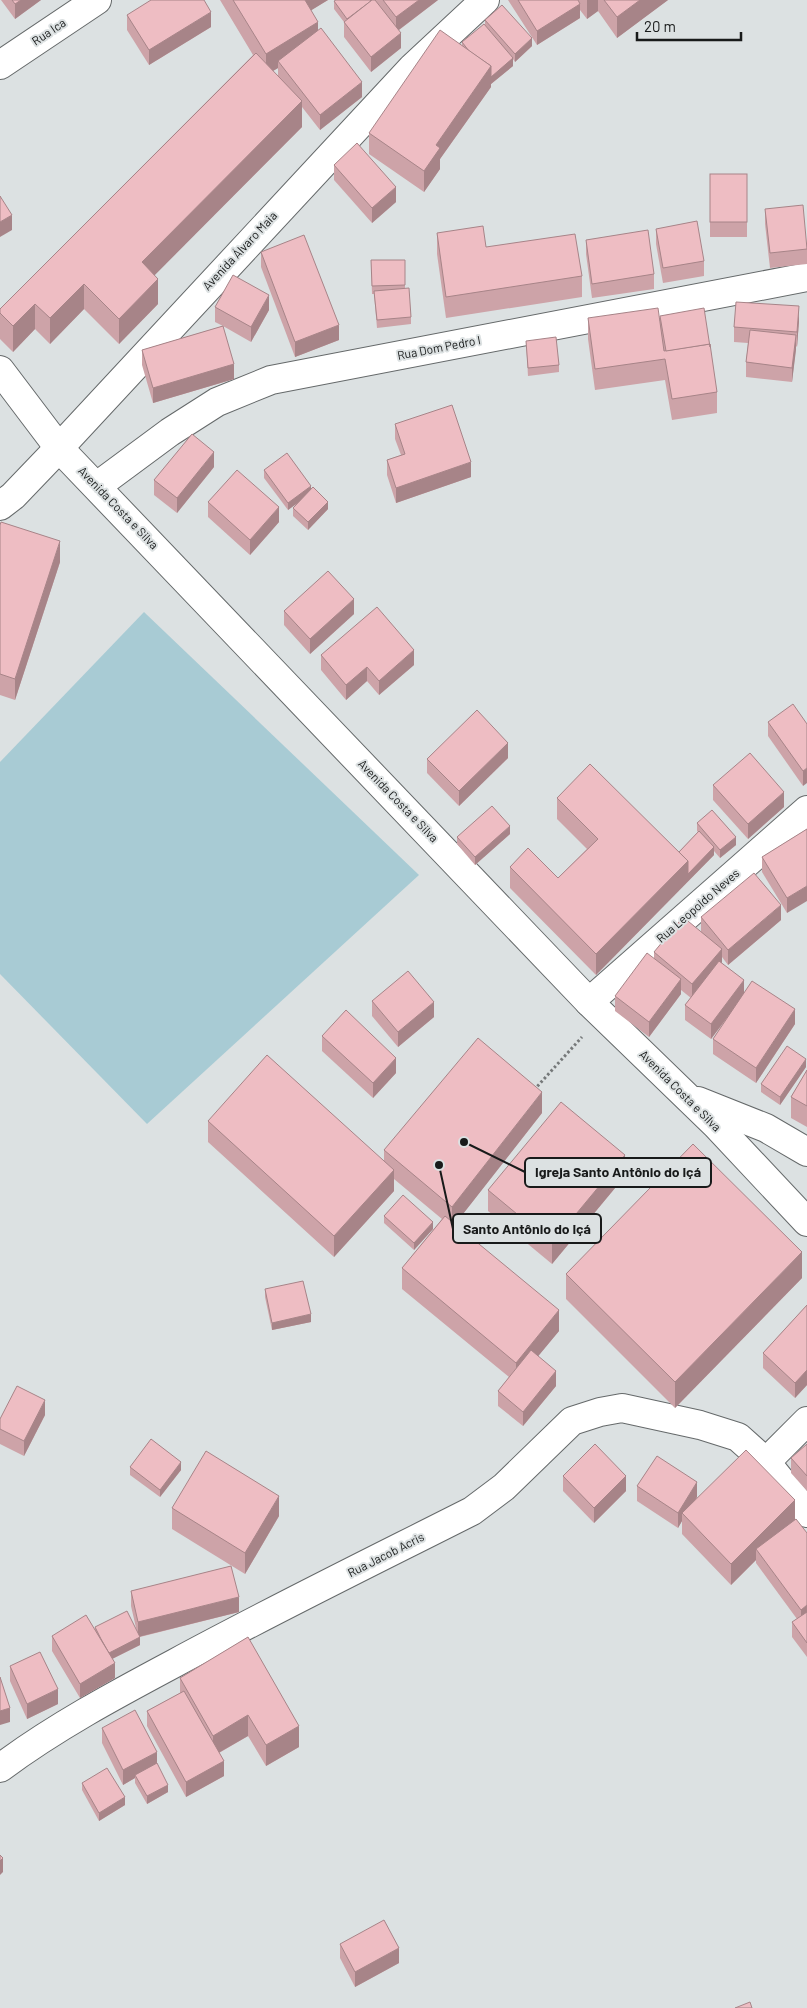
<svg xmlns="http://www.w3.org/2000/svg" width="807" height="2008" font-family="Barlow,sans-serif">
<rect width="100%" height="100%" fill="#dce1e2"/>
<!-- green -->
<path fill="#a8cbd4" d="M144,612l275,263 -272,249 -147,-150v-212z"/>
<g fill="none" stroke-linecap="round" stroke-linejoin="round">
<defs>
<g id="minor">
<path d="M0,65l97,-65"/>
<path d="M0,370l59,78 530,554 127,123 91,97"/>
<path d="M97,486l73,-54 47,-30 54,-22 536,-103"/>
<path d="M0,506l13,-10 46,-48 353,-380 73,-68"/>
<path d="M589,1002l218,-192"/>
<path d="M698,1101l68,27 41,24"/>
<path d="M766,1462l41,-41"/>
<path d="M0,1768c55,-41 115,-73 175,-105 98,-53 198,-102 297,-152l32,-24 68,-66 28,-9 22,-4 78,17 38,12 28,25 41,51"/>
</g>
</defs>
<!-- minor casing -->
<use href="#minor" stroke="#65696a" stroke-width="30"/>
<!-- path -->
<path stroke="#76797a" stroke-width="3" stroke-dasharray="2.5 2.5" stroke-linecap="butt" d="M534,1090l48,-53"/>
<!-- minor -->
<use href="#minor" stroke="#fff" stroke-width="28"/>
</g>
<!-- wall -->
<g fill="#cda3a8" fill-rule="evenodd">
<path d="M1,0h40l-26,19z"/>
<path d="M220,0h108l-17,10 7,20 44,67 -42,33 -18,-23v20l-148,148 4,29 -39,40 -35,-35 -34,35 -15,-15 -22,23 -13,-13v-30l253,-254zM278,68v8l-5,-5z"/>
<path d="M372,0h66l-39,30 2,18 -30,24 -27,-35v-15l-10,-13v-8h37z"/>
<path d="M508,0h160l-51,38 -19,-27 -11,8 -7,-9v8l-43,27z"/>
<path d="M127,15l84,12 -62,38 -22,-35z"/>
<path d="M485,20l47,26 -17,16 -2,-3v7l-22,18v3l-51,72v10l-16,23 -55,-38v-21l93,-87v-4l23,-17z"/>
<path d="M334,165l62,37 -24,21 -38,-43z"/>
<rect x="710" y="174" width="37" height="63"/>
<path d="M765,209l42,34v21l-37,4 -5,-44z"/>
<path d="M656,229l48,32v15l-41,7 -7,-39z"/>
<path d="M437,233l49,14 96,29v21l-136,21 -9,-64z"/>
<path d="M586,240l68,34v15l-62,9 -6,-44z"/>
<path d="M261,252l78,88 -44,17 -34,-90z"/>
<path d="M371,260h34v28l6,29v7l-34,4 -3,-34h-2z"/>
<path d="M215,307l54,3 -18,32 -28,-16 11,53 -81,24 -11,-38v-15l81,-24 -8,-4z"/>
<path d="M660,316l57,76v21l-45,7 -7,-40 -70,10 -7,-51v-21l72,5z"/>
<path d="M799,321l-2,26 -1,-1 -4,36 -46,-5v-15l2,-19 -14,-1v-15z"/>
<path d="M526,341l33,24v7l-31,4z"/>
<path d="M395,424l76,53 -75,26 -9,-28v-15l14,-5 -6,-16z"/>
<path d="M214,467l-37,46 -23,-18v-15z"/>
<path d="M264,470l47,19 17,20 -20,21 -15,-14v-8l3,-4 -8,6 -24,-32z"/>
<path d="M208,502l71,20 -29,33 -42,-38z"/>
<path d="M0,525l60,37 -45,138 -15,-5z"/>
<path d="M284,611l70,3 -44,40 -26,-29z"/>
<path d="M321,655l93,10 -35,30 -12,-14 -21,19 -25,-30z"/>
<path d="M768,722l39,2 -4,62 -35,-50z"/>
<path d="M508,758l-49,48 -32,-33v-14z"/>
<path d="M713,785l71,22 -36,32 -35,-39z"/>
<path d="M557,798l122,54 19,-20 -1,-1v-8l39,22 -16,13 -6,-7v4l-118,120 -86,-87v-21l48,11 29,-29 -30,-30z"/>
<path d="M807,829l-20,84 -25,-41v-15z"/>
<path d="M510,834l-35,31 -18,-21v-7z"/>
<path d="M701,917l80,3 -53,45 -6,-8v6l22,29 51,32 -39,59 -43,-29v-15l15,-22 -17,22 -26,-19v-15l6,-7 -10,-8v4l-32,43 -34,-26v-15l39,-38v-6l47,-20z"/>
<path d="M372,1001l62,16 -36,30 -26,-31z"/>
<path d="M322,1036l74,37 -23,25 -51,-47z"/>
<path d="M806,1067l-26,38 -19,-13v-8z"/>
<path d="M807,1070v57l-16,-9v-21z"/>
<path d="M542,1113l-87,111 104,107 -21,25 18,30 -33,40 -25,-20v-15l11,-14 -107,-88v-21l40,-49 -48,-40v12l-60,66 -126,-115v-21l176,41v-12z"/>
<path d="M625,1176l-73,88 -64,-53v-21z"/>
<path d="M384,1216l49,13 -19,21 -30,-27z"/>
<path d="M566,1274l236,4 -127,130 -109,-109z"/>
<path d="M265,1289l46,33 -39,8 -7,-33z"/>
<path d="M807,1305v80l-12,13 -32,-30v-15z"/>
<path d="M45,1415l-21,41 -24,-12v-25z"/>
<path d="M807,1444v47l-16,-18v-15z"/>
<path d="M130,1467l51,3 -21,27 -30,-22z"/>
<path d="M563,1476l63,15 -32,32 -31,-32z"/>
<path d="M637,1486l60,11 -2,3 100,20 12,13v124l-15,-20v-15l5,-3 -41,-56v-3l-25,25 -49,-51v-13l-4,7 -41,-27z"/>
<path d="M172,1508l107,8 -34,58 -73,-45z"/>
<path d="M131,1591l108,21 -99,25v8l-28,14 3,19 -35,20 -28,-47v-15l43,-7v-2l42,5 -6,-26z"/>
<path d="M248,1637l51,110 -33,19 -18,-30 -29,17 5,23 -38,21 -39,-71v-15l33,-18v-15z"/>
<path d="M10,1666l48,38 -31,15 -17,-38z"/>
<path d="M102,1728l55,36 11,28 -21,12 -12,-21v-5l-12,7 -21,-42z"/>
<path d="M82,1783l43,22 -26,16 -17,-31z"/>
<path d="M340,1944l59,19 -44,24 -15,-29z"/>
</g>
<!-- shaded-wall -->
<g fill="#a78488">
<path d="M21,0h20l-26,19v-15z"/>
<path d="M302,0h26l-26,16z"/>
<path d="M419,0h19l-42,32v-15z"/>
<path d="M587,0h11v11l-11,8z"/>
<path d="M640,0h28l-51,38v-21z"/>
<path d="M580,4v14l-43,27v-14z"/>
<path d="M211,12v15l-62,38v-15z"/>
<path d="M318,22v21l-40,18v7l-12,7v-21z"/>
<path d="M401,33v15l-30,24v-15z"/>
<path d="M532,38v8l-17,16v-8z"/>
<path d="M513,58v8l-22,18v3l-51,72v10l-16,23v-21l12,-26 55,-79z"/>
<path d="M362,82v15l-42,33v-15z"/>
<path d="M302,101v26l-160,161v-26z"/>
<path d="M396,187v15l-24,21v-15z"/>
<path d="M12,215v15l-12,7v-15z"/>
<path d="M158,279v25l-39,40v-25z"/>
<path d="M84,284v25l-34,35v-26z"/>
<path d="M269,295v15l-18,32v-15z"/>
<path d="M35,304v25l-22,23v-26z"/>
<path d="M799,306v15l-2,26v-15z"/>
<path d="M339,325v15l-44,17v-15z"/>
<path d="M796,335v15l-4,32v-14z"/>
<path d="M234,364v15l-81,24v-15z"/>
<path d="M214,452v15l-37,46v-15z"/>
<path d="M471,462v15l-75,26v-15z"/>
<path d="M311,486v7l-23,17v-7z"/>
<path d="M328,502v7l-20,21v-8z"/>
<path d="M279,507v15l-29,33v-15z"/>
<path d="M60,541v21l-45,138v-21z"/>
<path d="M354,599v15l-44,40v-15z"/>
<path d="M414,650v15l-35,30v-14z"/>
<path d="M367,667v14l-21,19v-15z"/>
<path d="M508,743v15l-49,48v-15z"/>
<path d="M807,768v15l-4,3v-15z"/>
<path d="M784,792v15l-36,32v-15z"/>
<path d="M510,826v8l-35,31v-8z"/>
<path d="M736,837v8l-16,13v-8z"/>
<path d="M714,847v8l-118,120v-21l92,-93z"/>
<path d="M807,886v15l-20,12v-15z"/>
<path d="M781,905v15l-53,45v-15z"/>
<path d="M722,949v15l-30,35v-15z"/>
<path d="M681,979v15l-32,43v-15z"/>
<path d="M744,980v15l-33,44v-15z"/>
<path d="M434,1002v15l-36,30v-15z"/>
<path d="M795,1009v15l-39,59v-15z"/>
<path d="M396,1058v15l-23,25v-15z"/>
<path d="M806,1059v8l-26,38v-8z"/>
<path d="M542,1092v21l-90,115v-21z"/>
<path d="M625,1155v21l-73,88v-21z"/>
<path d="M394,1170v21l-60,66v-21z"/>
<path d="M433,1222v7l-19,21v-7z"/>
<path d="M802,1252v26l-127,130v-26z"/>
<path d="M559,1310v21l-43,52v-20z"/>
<path d="M311,1314v8l-39,8v-7z"/>
<path d="M807,1370v15l-12,13v-15z"/>
<path d="M556,1371v15l-33,40v-14z"/>
<path d="M45,1400v15l-21,41v-15z"/>
<path d="M181,1462v8l-21,27v-7z"/>
<path d="M626,1476v15l-32,32v-15z"/>
<path d="M697,1482v15l-12,19 -3,-3v8l-4,7v-15z"/>
<path d="M279,1496v20l-34,58v-21z"/>
<path d="M795,1500v21l-39,28v11l-25,25v-21z"/>
<path d="M239,1597v15l-101,25v-15z"/>
<path d="M807,1605v15l-6,4v-14z"/>
<path d="M140,1637v8l-32,16v-8z"/>
<path d="M115,1663v15l-35,20v-14z"/>
<path d="M58,1689v15l-31,15v-15z"/>
<path d="M10,1708v14l-10,3v-14z"/>
<path d="M248,1715v21l-35,20v-20z"/>
<path d="M299,1726v21l-33,19v-21z"/>
<path d="M157,1752v15l-22,8v3l-12,7v-15z"/>
<path d="M224,1761v15l-38,21v-15z"/>
<path d="M168,1785v7l-21,12v-8z"/>
<path d="M125,1797v8l-26,16v-8z"/>
<path d="M3,1858v14l-3,3v-14z"/>
<path d="M399,1948v15l-44,24v-15z"/>
</g>
<!-- building -->
<g fill="#eebdc3" stroke="#a78488">
<path d="M12,0h9l-6,4z"/>
<path d="M151,0h53l7,12 -62,38 -22,-35z"/>
<path d="M233,0h72l13,22 -52,32z"/>
<path d="M336,0h34l1,1 -24,18 -13,-18z"/>
<path d="M372,0h3l26,33 -30,24 -27,-35z"/>
<path d="M383,0h36l-23,17z"/>
<path d="M518,0h60l2,4 -43,27z"/>
<path d="M604,0h36l-23,17z"/>
<path d="M502,5l30,33 -17,16 -30,-34z"/>
<path d="M484,24l29,34 -22,19v-11l-22,-15 -7,-9z"/>
<path d="M321,28l41,54 -42,33 -42,-54z"/>
<path d="M440,30l51,36 -55,79 4,3 -16,23 -55,-38z"/>
<path d="M256,53l46,48 -160,161 16,17 -39,40 -35,-35 -34,34 -15,-14 -22,22 -13,-13v-4z"/>
<path d="M357,143l39,44 -24,21 -38,-43z"/>
<rect x="710" y="174" width="37" height="48"/>
<path d="M0,196l12,19 -12,7z"/>
<path d="M803,205l4,44 -37,4 -5,-44z"/>
<path d="M697,221l7,40 -41,7 -7,-39z"/>
<path d="M483,226l3,21 89,-13 7,42 -136,21 -9,-64z"/>
<path d="M648,230l6,44 -62,10 -6,-44z"/>
<path d="M304,235l35,90 -44,17 -34,-90z"/>
<path d="M371,260h34v25l-33,1z"/>
<path d="M233,275l36,20 -18,32 -36,-20z"/>
<path d="M409,288l2,29 -34,3 -3,-29z"/>
<path d="M736,302l63,4 -2,26 -63,-5z"/>
<path d="M658,308l6,43 46,-7 7,48 -45,7 -7,-40 -70,10 -7,-51z"/>
<path d="M704,308l6,39v-3l-44,7 -6,-35z"/>
<path d="M223,326l11,38 -81,24 -11,-38z"/>
<path d="M750,330l46,5 -4,33 -46,-6z"/>
<path d="M556,337l3,28 -31,3 -2,-27z"/>
<path d="M452,405l19,57 -75,26 -9,-28 18,-6 -10,-30z"/>
<path d="M192,434l22,18 -37,46 -23,-18z"/>
<path d="M287,453l24,33 -23,17 -24,-33z"/>
<path d="M237,470l42,37 -29,33 -42,-38z"/>
<path d="M313,487l15,15 -20,20 -15,-14z"/>
<path d="M1,522l59,19 -45,138 -15,-5v-149z"/>
<path d="M328,571l26,28 -44,40 -26,-28z"/>
<path d="M377,607l37,43 -35,31 -12,-14 -21,18 -25,-30z"/>
<path d="M793,704l14,20v44l-4,3 -35,-49z"/>
<path d="M477,710l31,33 -49,48 -32,-32z"/>
<path d="M750,753l34,39 -36,32 -35,-39z"/>
<path d="M590,764l98,97 -92,93 -86,-87 18,-19 30,30 40,-39 -41,-41z"/>
<path d="M492,806l18,20 -35,31 -18,-20z"/>
<path d="M712,810l24,27 -16,13 -23,-27z"/>
<path d="M807,829v57l-20,12 -25,-41z"/>
<path d="M699,831l15,16 -26,27v-13l-9,-9z"/>
<path d="M754,873l27,32 -53,45 -27,-33z"/>
<path d="M683,917l39,32 -30,35 -38,-32z"/>
<path d="M647,953l34,26 -32,43 -34,-26z"/>
<path d="M719,961l25,19 -33,44 -26,-19z"/>
<path d="M408,971l26,31 -36,30 -26,-31z"/>
<path d="M752,981l43,28 -39,59 -43,-29z"/>
<path d="M346,1010l50,48 -23,25 -51,-47z"/>
<path d="M478,1038l64,54 -90,115 -68,-57z"/>
<path d="M787,1046l19,13 -26,38 -19,-13z"/>
<path d="M267,1055l127,115 -60,66 -126,-115z"/>
<path d="M807,1070v36l-16,-9z"/>
<path d="M561,1102l64,53 -73,88 -64,-53z"/>
<path d="M693,1144l109,108 -127,130 -109,-108z"/>
<path d="M403,1195l30,27 -19,21 -30,-27z"/>
<path d="M445,1216l114,94 -43,53 -114,-95z"/>
<path d="M303,1281l8,33 -39,9 -7,-34z"/>
<path d="M807,1305v65l-12,13 -32,-30z"/>
<path d="M531,1350l25,21 -33,41 -25,-21z"/>
<path d="M17,1386l28,14 -21,41 -24,-12v-10z"/>
<path d="M151,1439l30,23 -21,28 -30,-23z"/>
<path d="M595,1444l31,32 -32,32 -31,-32z"/>
<path d="M807,1444v32l-16,-18z"/>
<path d="M746,1450l49,50 -64,64 -49,-51z"/>
<path d="M206,1451l73,45 -34,57 -73,-45z"/>
<path d="M657,1456l40,26 -19,31 -41,-27z"/>
<path d="M796,1519l11,14v72l-6,5 -45,-61z"/>
<path d="M231,1566l8,31 -101,25 -7,-31z"/>
<path d="M127,1611l13,26 -31,16 -8,-14 -6,-12z"/>
<path d="M807,1612v31l-15,-21z"/>
<path d="M86,1615l29,48 -35,21 -28,-48z"/>
<path d="M248,1637l51,89 -33,19 -18,-30 -35,21 -33,-58z"/>
<path d="M40,1652l18,37 -31,15 -17,-38z"/>
<path d="M0,1677l10,31 -10,3z"/>
<path d="M184,1691l40,70 -38,21 -39,-71z"/>
<path d="M135,1710l22,42 -34,18 -21,-42z"/>
<path d="M157,1763l11,22 -21,11 -12,-21z"/>
<path d="M107,1768l18,29 -26,16 -17,-30z"/>
<path d="M0,1855l3,3 -3,3z"/>
<path d="M384,1920l15,28 -44,24 -15,-28z"/>
<path d="M750,2002l2,6h-17z"/>
</g>
<g text-anchor="middle" stroke-width="4" stroke-linejoin="round" paint-order="stroke">
<!-- street labels -->
<g font-size="12" fill="#181a1a" stroke="#dce1e2">
<text transform="translate(49 32) rotate(-34)" y="4">Rua Ica</text>
<text transform="translate(240 251) rotate(-47)" y="4">Avenida Álvaro Maia</text>
<text transform="translate(439 348) rotate(-11)" y="4">Rua Dom Pedro I</text>
<text transform="translate(118 508) rotate(46)" y="4">Avenida Costa e Silva</text>
<text transform="translate(398 801) rotate(46)" y="4">Avenida Costa e Silva</text>
<text transform="translate(698 906) rotate(-41)" y="4">Rua Leopoldo Neves</text>
<text transform="translate(680 1091) rotate(45)" y="4">Avenida Costa e Silva</text>
<text transform="translate(386 1555) rotate(-27)" y="4">Rua Jacob Acris</text>
</g>
</g>
<!-- callouts -->
<path fill="none" stroke="#181a1a" stroke-width="2" d="M464 1142L525 1172M439 1165L453 1229"/>
<g fill="#181a1a" stroke="#dce1e2" stroke-width="2">
<circle cx="464" cy="1142" r="5"/>
<circle cx="439" cy="1165" r="5"/>
</g>
<g fill="#dce1e2" stroke="#181a1a" stroke-width="2">
<rect x="525" y="1158" width="186" height="29" rx="5"/>
<rect x="453" y="1214" width="148" height="29" rx="5"/>
</g>
<g font-size="14" text-anchor="middle" font-weight="bold" fill="#181a1a">
<text x="618" y="1177">Igreja Santo Antônio do Içá</text>
<text x="527" y="1234">Santo Antônio do Içá</text>
</g>
<!-- scale -->
<path d="M637 32v8h104v-8" fill="none" stroke="#181a1a" stroke-width="2.5"/>
<text x="644" y="32" font-size="15" fill="#181a1a" stroke="#dce1e2" stroke-width="4" paint-order="stroke">20 m</text>
</svg>
